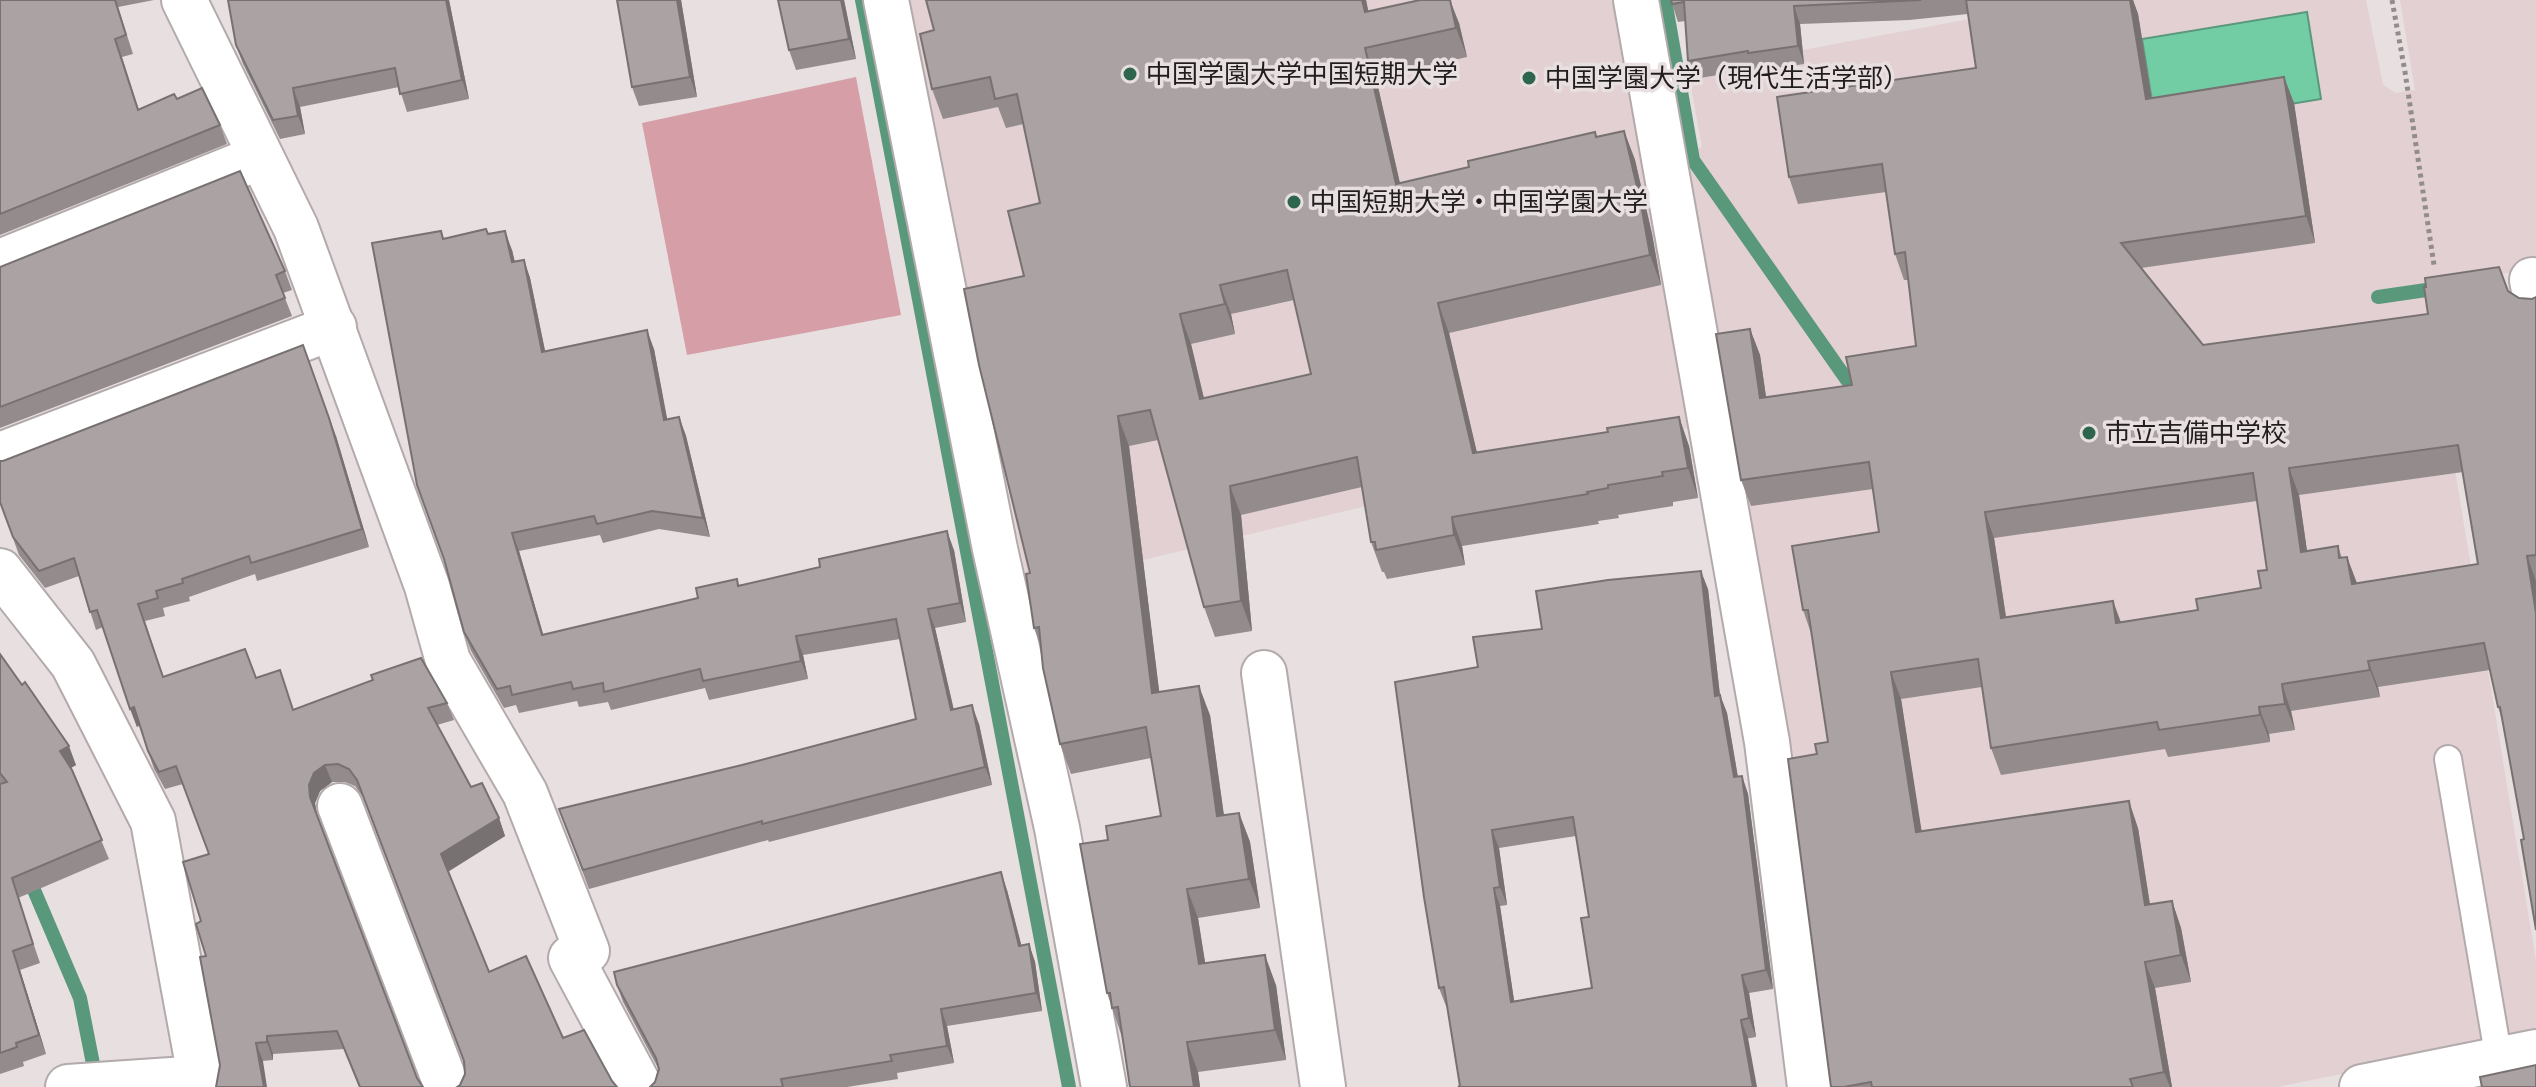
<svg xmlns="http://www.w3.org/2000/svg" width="2536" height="1087" font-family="'IBM Plex Serif','Noto Sans JP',serif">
<rect width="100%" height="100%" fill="#e8dfe0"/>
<!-- built -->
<g fill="#e2d0d3">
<path d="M898,0h717l73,428 -660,160 -36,-183z"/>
<path d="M2103,0h263l17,85 13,8 19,-3 -15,-90h136v270l-112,12 112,679v73l-259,53h-447l-148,-932 20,-8 -14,-76 325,-60z"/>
</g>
<!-- green -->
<path fill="#d69ea7" d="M856,77l45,238 -214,40 -45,-232z"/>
<!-- water -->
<path fill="#72cda4" stroke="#5a987c" stroke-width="2" d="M2307,12l14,87 -165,27 -14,-87z"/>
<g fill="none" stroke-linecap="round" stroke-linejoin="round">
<!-- stream -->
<g stroke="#5a987c" stroke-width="14">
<path d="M862,0l207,1087"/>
<path d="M1665,0l28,160 154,220 21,-4"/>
<path d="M2378,297l62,-9"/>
<path d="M28,876l52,122 16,81"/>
</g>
<defs>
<path id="lane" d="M2448,759l51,301"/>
<g id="street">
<path d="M184,0l112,228 131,358 21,75 77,132 62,158 -16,7 69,129"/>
<path d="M886,0l109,549 62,279 47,259"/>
<path d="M1636,0l131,742 43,345"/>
<path d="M0,262l260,-105"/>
<path d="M2532,280l4,21"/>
<path d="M0,455l334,-128"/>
<path d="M0,571l73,93 80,157 49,266"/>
<path d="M1264,673l59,414"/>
<path d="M340,806l107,281"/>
<path d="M68,1087l133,-9"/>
<path d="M2362,1087l174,-35"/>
</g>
</defs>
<!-- lane casing -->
<use href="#lane" stroke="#b3aaab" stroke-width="30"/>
<!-- street casing -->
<use href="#street" stroke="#b3aaab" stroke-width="48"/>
<!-- path -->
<path stroke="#938c8d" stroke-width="5" stroke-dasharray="4 4" stroke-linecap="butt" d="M2392,0l13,72 29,193"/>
<!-- lane -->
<use href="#lane" stroke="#fff" stroke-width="26"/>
<!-- street -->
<use href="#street" stroke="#fff" stroke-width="44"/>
</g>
<!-- wall -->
<g fill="#938b8c" fill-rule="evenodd">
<path d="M0,0h154l-36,7 15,47 -11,3 17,53 38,-11 43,26 7,19 -227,91z"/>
<path d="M449,0l20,99 -62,13 -8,-25 -99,20 5,27 -25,5 -37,-75 -7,-19z"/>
<path d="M617,0h64l16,97 -58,9 -7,-19z"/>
<path d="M844,0l12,59 -60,11 -7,-20z"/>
<path d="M1366,0l2,12 91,11 8,34 -91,21 24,106 224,-53 11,29 17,74 9,51 -212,48 28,120 131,-21 71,-15 10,29 9,52 -25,4v4l-55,9 1,3 -21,3 1,3 -137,22 3,19 -78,14 -3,-7h-2l-11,-30 -9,-55 -121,28 11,116 -37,6 -11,-30 -46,-167 -29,6 30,246 51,23 14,100 15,-2 11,29 10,66 -62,10 7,45 71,22 10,75 -88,12 2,15h-70l-8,-50 -15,-44 1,-153 53,-24 -10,-58 -80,16 -11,-30 -19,-97 -7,-19 -4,-55 -6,-297 16,-73 -17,-79 -17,4 -8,-21 -55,12 -11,-30 2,-59zM1294,300l17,74 -107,24 -13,-54 44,-10 -4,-20z"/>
<path d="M1671,0h462l5,14 14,84 132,-21 10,26 21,140 -174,25 62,77 225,-31 80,-23 11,7 13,1 4,-2v633l-12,-91 -22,-120 -4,-12 -8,-37 -112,17 2,10 -89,14 4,19 -26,4 1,8 -102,15 -3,-8 -164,26 -10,-27 -9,-61 -81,12 20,132 217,-3 12,76 22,-3 9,27 10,54 -36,6 17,99h-341l-14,-333 11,-12 -16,-106 -9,-26 76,-78 -6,-43 -122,17 -10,-26 9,-151 10,26 6,42 86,-12 64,-39 -8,-66h-4l-9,-26 -9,-62 -88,12 -9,-27 187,-109 -8,-54 -59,6 -109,4 4,40 -50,7v-2l-60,10 -6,-18 -3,-40 -7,1zM2463,472l15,92 -121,19 -10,-26 -5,1 -4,-12 -31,5 -8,-56zM2257,501l10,69 -6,18 -63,22 -77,12 -8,-21 -107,16 -12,-79z"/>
<path d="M441,231l3,8 44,-5 24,16 3,12 9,-2 6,18 15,73 109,-2 13,71 12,-3 7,19 24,101 -51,-8 -56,14 -3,-8 -81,16 24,84 155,-37 39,-19 2,6 215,-35 12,72 -31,6 19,82 25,14 13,61 -223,57 -1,-2 -179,49 -30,-80 183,-44 174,-46 -16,-80 -97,16 5,24 -99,21 -4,-12 -94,22 -3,-8 -29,5 -2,-6 -58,12 -3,-8 -12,3 -33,-57 -7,-19z"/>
<path d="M0,267l285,4 7,19 -9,3 9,23 -292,112z"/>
<path d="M336,436l33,111 -112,34 -2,-7 -66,23 1,4 -27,7 2,8 -20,5 18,55 93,2 38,32 153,-7 7,17 -17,5 34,62 28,31 6,18 -57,36 41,100 37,-16 -66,129 5,-11 -1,-12 -101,-265 -8,-11 -10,-4h-13l-12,9 -5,12 2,11 100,264 6,9h-64l-15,-38 -71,5v6l-53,5 -19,-144 8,-67 -26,-70 -18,5 -11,-20 -15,-44 -2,2 -34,-100 -7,3 -17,-54 -34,12 -26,-33 -19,-53z"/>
<path d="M1708,589l12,106 7,18 11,64 4,-1 6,18 25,195 -24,4 7,44 -296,49 -13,-80h-1l-7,-18 39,-321 64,-38zM1576,836l13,81 3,71 -78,13 -14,-95 7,-1 -8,-57z"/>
<path d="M0,654l76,111 -5,3 38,91 -91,39 22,65 -20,7 26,84 -23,8 1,4 -24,8z"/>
<path d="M1007,890l14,55 8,-1 6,18 7,49 -95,15 7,37 -57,10 1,6 -51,8h-197l5,-5 3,-14 -35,-66 -6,-17z"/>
</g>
<!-- shaded-wall -->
<g fill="#787172">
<path d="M446,0h3l20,99 -7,-19z"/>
<path d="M677,0h4l16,97 -7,-20z"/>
<path d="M841,0h3l12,59 -7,-20z"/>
<path d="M1362,0h4l9,42 -10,-30z"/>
<path d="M1450,0l9,23 8,34 -11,-29z"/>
<path d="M2130,0h3l5,14 18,112 -10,-27z"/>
<path d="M1794,6l6,18 4,40 -6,-18z"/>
<path d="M1365,48l11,30 31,136 -11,-30z"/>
<path d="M2284,77l10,26 21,140 -9,-27z"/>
<path d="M293,88l7,19 5,27 -7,-18z"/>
<path d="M1624,131l11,29 17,74 9,51 -11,-30z"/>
<path d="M505,231l7,19 7,31 -7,-19z"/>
<path d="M524,260l6,18 19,92 -7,-18z"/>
<path d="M1220,285l11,29 4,20 -10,-30z"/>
<path d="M1438,303l11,30 35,150 -11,-30z"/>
<path d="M1180,314l11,30 20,85 -11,-30z"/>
<path d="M1750,329l10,26 10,70 -10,-27z"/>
<path d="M647,330l7,19 17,90 -7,-19z"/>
<path d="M303,345l33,91 33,111 -7,-18z"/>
<path d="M1118,416l11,30 34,276 -11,-29z"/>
<path d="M679,417l7,19 24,101 -7,-19z"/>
<path d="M1679,417l10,29 9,52 -10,-30z"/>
<path d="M2289,468l10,27 12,84 -10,-27z"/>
<path d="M1230,486l11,29 11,116 -11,-30z"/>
<path d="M1985,512l9,26 16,106 -9,-26z"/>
<path d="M1452,517l10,29 3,19 -11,-30z"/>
<path d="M947,531l7,19 12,72 -6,-19z"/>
<path d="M512,533l7,18 30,103 -7,-19z"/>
<path d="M2527,556l9,25v32z"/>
<path d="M2347,557l10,27h-5z"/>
<path d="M1701,571l7,18 14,125 -7,-18z"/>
<path d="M2113,601l9,26 -6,-4z"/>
<path d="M928,609l7,19 23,101 -7,-19z"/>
<path d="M796,636l7,19 5,24 -7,-18z"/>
<path d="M2368,661l10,26 2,10 -10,-27z"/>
<path d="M1891,672l10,27 25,160 -10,-27z"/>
<path d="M2282,684l9,27 4,19 -10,-26z"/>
<path d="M1199,686l11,29 18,131 -11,-30z"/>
<path d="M1720,695l7,18 14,83 -7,-19z"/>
<path d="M972,705l7,19 13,61 -7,-18z"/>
<path d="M134,707l6,18 -3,2 -7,-18z"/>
<path d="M2259,707l10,27 1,8 -10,-27z"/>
<path d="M69,746l7,19 -9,5 -7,-19z"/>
<path d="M325,765l7,17 -12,9 -5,12 2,12 -7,-18 -1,-12 5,-12z"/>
<path d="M1742,776l6,18 25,195 -7,-19z"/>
<path d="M2129,801l9,27 16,104 -9,-27z"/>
<path d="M1239,813l11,29 10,66 -11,-29z"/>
<path d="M499,818l6,18 -58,36 -6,-18z"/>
<path d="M1492,830l7,18 8,57 -7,-18z"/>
<path d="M1001,872l6,18 19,73 -7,-17z"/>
<path d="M1494,888l6,18 17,114 -6,-18z"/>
<path d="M1187,889l11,29 12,75 -11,-29z"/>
<path d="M2172,901l9,27 10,54 -10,-27z"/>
<path d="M1029,944l6,18 7,49 -6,-18z"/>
<path d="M13,951l7,19 26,84 -7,-19z"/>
<path d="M1265,955l11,30 10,75 -11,-30z"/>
<path d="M2145,962l10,26 17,99h-2l-6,-15z"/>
<path d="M1742,975l7,18 7,44 -7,-19z"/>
<path d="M941,1009l6,17 7,37 -7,-17z"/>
<path d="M1741,1020l7,18 9,49h-4z"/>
<path d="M267,1036l6,18v6l-6,-18z"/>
<path d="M1187,1042l11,30 2,15h-6z"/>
<path d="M256,1043l7,18 4,26h-3z"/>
</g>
<!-- building -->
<g fill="#aba2a3" stroke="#787172" stroke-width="2" fill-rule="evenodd">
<path d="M0,0h115l11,35 -11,4 23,71 36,-16 3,5 25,-11 18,37 -220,89z"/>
<path d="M228,0h218l16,80 -62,14 -5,-26 -102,20 5,28 -25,4 -37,-75z"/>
<path d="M617,0h60l13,77 -58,10z"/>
<path d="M778,0h63l8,39 -60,11z"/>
<path d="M926,0h436l3,12 55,-12h30l6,28 -91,20 31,136 73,-17 -1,-6 127,-29 1,5 28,-6 17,73 9,51 -212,48 35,150 135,-21 -1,-4 72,-11 9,51 -26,4 1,4 -55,9v3l-21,4 1,2 -136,23 2,18 -78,15 -1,-8h-4l-14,-85 -127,29 11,115 -37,6 -54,-197 -32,6 34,277 47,-7 18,130 22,-3 10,66 -62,10 12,75 66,-9 10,75 -88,12 7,45h-64l-12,-80 -6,1 -2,-15h-3l-27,-149 28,-4 -2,-14 55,-10 -15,-89 -86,17 -17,-76 -4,-41 -5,1 -8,-54 4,-1 -51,-208 -15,-76 60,-13 -16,-65 32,-8 -23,-109 -22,5 -5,-22 -58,12 -12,-55 14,-4zM1287,270l24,104 -111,25 -20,-85 45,-10 -5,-19z"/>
<path d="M1671,0h250l-127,6 4,40 -50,7v-2l-60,10 -4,-59 -12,2z"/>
<path d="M1966,0h164l16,99 138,-22 22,139 -185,27 82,102 225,-31 -4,-27h2l-1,-9 74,-11 9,24 11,7 13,1 4,-2v258l-9,1 9,57v317l-15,-90 3,-1 -24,-132h-2l-14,-64 -116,18 2,9 -88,14 3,20 -26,3 1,8 -101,15 -2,-8 -166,26 -13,-89 -87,13 25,160 213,-31 16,104 27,-4 9,54 -36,7 19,110 -34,7 3,8h-261l-1,-5 -27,5h-13l-43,-328 29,-5 -2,-10 13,-2 -20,-132h-5l-11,-64 87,-14 -10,-70 -128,18 -25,-146 34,-5 10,69 92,-13 -6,-28 70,-11 -11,-94 -10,2 -13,-90 -93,13 -12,-80 199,-29zM2458,445l20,119 -126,20 -5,-27 -8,1 -1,-12 -37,6 -12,-84zM2253,473l14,97 -9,1 3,17 -65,11 2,11 -82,13 -3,-22 -112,17 -16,-106z"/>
<path d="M240,171l45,100 -9,4 9,23 -285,109v-140z"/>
<path d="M486,229l2,5 17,-3 7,31 12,-2 18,92 105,-22 17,90 15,-3 24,101 -51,-7 -55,13 -3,-8 -82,17 30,102 156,-37 -2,-10 41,-9 1,7 82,-19 -1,-8 128,-28 13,72 -32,6 23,101 21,-5 13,62 -223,57v-3l-179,49 -24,-61 183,-44 174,-46 -20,-100 -100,17 5,25 -98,20 -3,-12 -96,23 -1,-9 -30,6 -2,-7 -59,13 -2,-9 -13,3 -33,-57 -20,-73 -27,-74 -45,-242 69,-12 2,8z"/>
<path d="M303,345l26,73 33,111 -111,34 -2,-7 -67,23 1,4 -27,8 2,7 -20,6 25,73 82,-28 11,29 24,-8 13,40 80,-30 -2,-5 50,-17 26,45 -19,5 43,79 11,-4 17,35 -58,36 48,118 37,-16 37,82 21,-8 28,51 5,6h-160l3,-2 5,-11 -1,-13 -107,-281 -8,-11 -11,-5 -13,1 -11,8 -5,12 1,12 107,281 6,9h-63l-23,-56 -70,5v6l-11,1 8,44h-48l4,-22 -20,-108 6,-1 -10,-32 5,-3 -18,-59 26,-8 -33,-88 -17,6 -11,-21 -14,-44 -4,2 -33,-99 -7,2 -16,-54 -35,13 -26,-34 -13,-35v-41h3z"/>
<path d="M1701,571l14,125 5,-1 14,82 8,-1 24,194 -24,5 7,43 -8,2 12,67h-295l2,-1 -16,-99 -5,1 -15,-91 -29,-215 83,-15 -5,-30 69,-8 -6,-38 72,-11zM1573,817l16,100 -8,1 11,70 -81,14 -17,-114 6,-1 -8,-57z"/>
<path d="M0,654l22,31 3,-3 44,64 -9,5 12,19 30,70 -90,38 21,66 -20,7 26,84 -23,8 1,4 -17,6v-269l7,-2 -7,-9z"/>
<path d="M1001,872l18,74 10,-2 7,49 -95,16 6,37 -57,9 2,6 -111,18 2,8h-133l5,-5 4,-13 -3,-11 -39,-73 -3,-13z"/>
<path d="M2536,1065v22h-54l-2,-10z"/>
</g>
<!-- markers -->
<g fill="#2d654d" stroke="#e8dfe0" stroke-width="3">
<circle cx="1130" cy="74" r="8"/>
<circle cx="1529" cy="78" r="8"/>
<circle cx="1294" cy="202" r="8"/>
<circle cx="2089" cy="433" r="8"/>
</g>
<g text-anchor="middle" stroke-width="7" stroke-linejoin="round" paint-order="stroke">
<!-- poi labels -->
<g font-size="26" fill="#221e1f" stroke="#e8dfe0" text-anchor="start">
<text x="1146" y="83">中国学園大学中国短期大学</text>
<text x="1545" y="87">中国学園大学（現代生活学部）</text>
<text x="1310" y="211">中国短期大学・中国学園大学</text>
<text x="2105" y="442">市立吉備中学校</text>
</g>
</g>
</svg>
